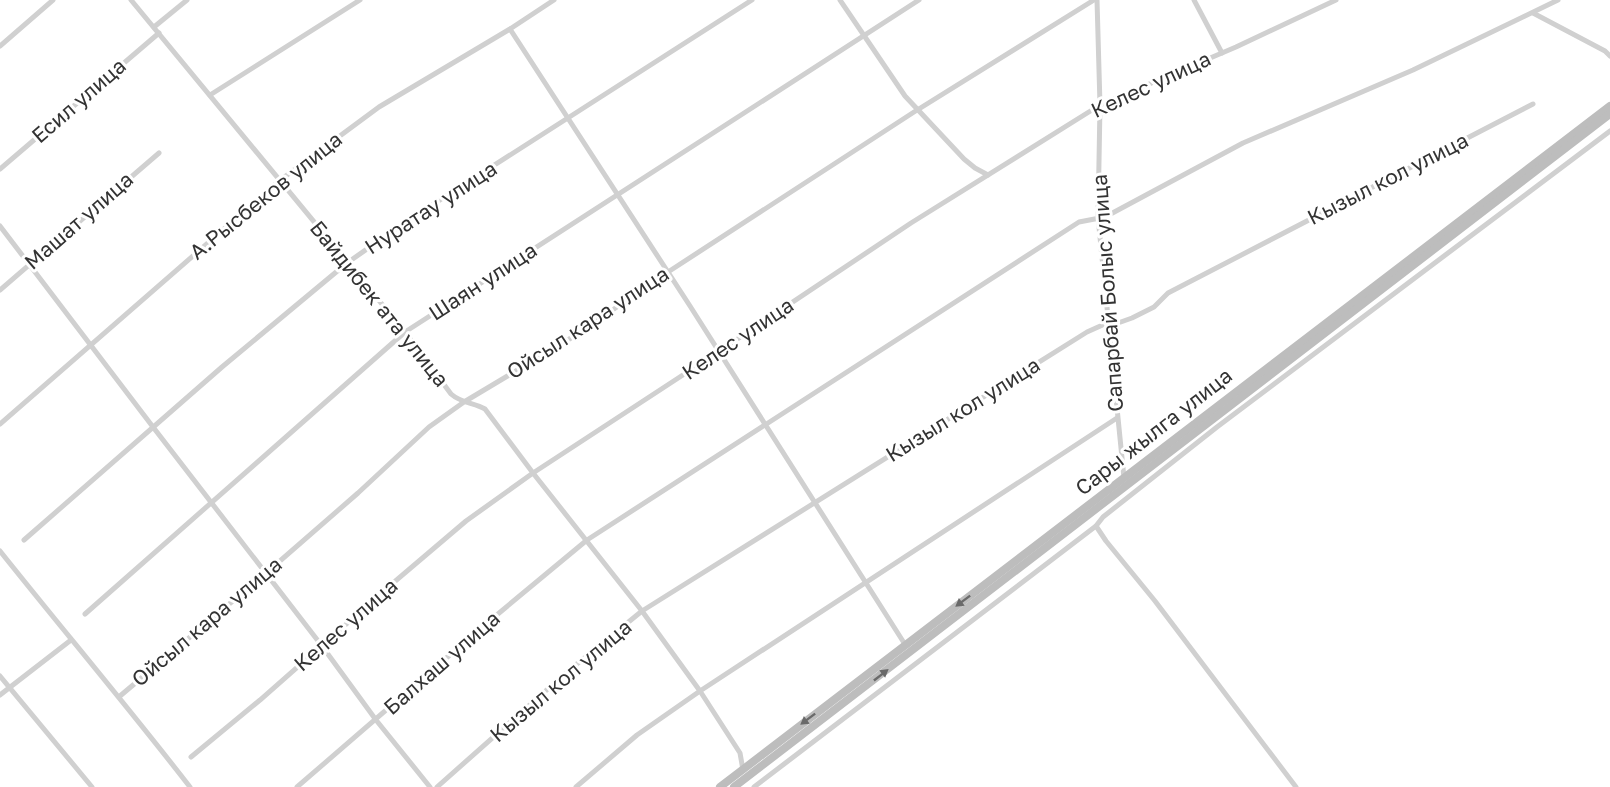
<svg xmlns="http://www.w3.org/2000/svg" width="1610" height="787" font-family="'Golos Text',sans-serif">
<rect width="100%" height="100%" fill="#fff"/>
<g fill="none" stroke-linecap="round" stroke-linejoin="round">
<!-- minor -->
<g stroke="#d0d0d0" stroke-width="5">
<path d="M131,0l274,332 46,62c10,9 23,9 34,15l48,64 109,138 58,80 40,62 3,17"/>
<path d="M840,0l65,96 59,63 11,9 13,7"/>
<path d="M1097,0l3,105 -2,112 26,261"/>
<path d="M1194,0l28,53"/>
<path d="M1533,13l72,38 5,5"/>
<path d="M154,27l33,-27"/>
<path d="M510,29l180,277 216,340"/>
<path d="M0,46l53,-46"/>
<path d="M210,95l150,-95"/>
<path d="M0,169l159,-136"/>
<path d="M0,226l153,201 169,219 54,74 54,67"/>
<path d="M0,290l159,-137"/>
<path d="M0,424l279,-243 100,-74 131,-78 44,-29"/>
<path d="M1096,526l10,15 49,60 141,186"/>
<path d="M24,540l198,-173 125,-104 57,-40 348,-223"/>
<path d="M0,551c63,79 128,156 190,236"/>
<path d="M85,614l320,-282 514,-332"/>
<path d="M0,676l92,111"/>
<path d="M0,695l71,-55"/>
<path d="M120,696l145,-122 93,-81 71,-66 35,-25 112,-67 92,-63 246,-160 180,-112"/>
<path d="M191,757l69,-57 127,-112 79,-67 67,-48 185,-121 193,-129 189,-118 136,-58 100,-47"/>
<path d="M297,787l184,-159 106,-88 492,-318 26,-5 138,-74 170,-73 145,-70"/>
<path d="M437,787l130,-115 75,-61 445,-279 20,-9h11l14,-5 22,-11 14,-14 365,-189"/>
<path d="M576,787l61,-52 63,-44 417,-273"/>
<path d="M754,787l342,-261 7,-9 114,-90 393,-296"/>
</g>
<!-- secondary -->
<g stroke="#bdbdbd" stroke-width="8">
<path d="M720,787l890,-681"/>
<path d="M734,787l876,-673"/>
</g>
</g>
<!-- one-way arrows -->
<defs><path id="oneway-solid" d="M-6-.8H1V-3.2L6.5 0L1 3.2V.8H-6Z" transform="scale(1.5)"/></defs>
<g fill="#6a6a6a">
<use href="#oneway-solid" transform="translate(963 601) rotate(143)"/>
<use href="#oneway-solid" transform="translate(881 675) rotate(-38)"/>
<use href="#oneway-solid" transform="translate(808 719) rotate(143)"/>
</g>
<g text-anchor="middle" stroke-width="6" stroke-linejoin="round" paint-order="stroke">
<!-- street labels -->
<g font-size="21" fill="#333" stroke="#fff">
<text transform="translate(1151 85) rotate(-25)" y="7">Келес улица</text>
<text transform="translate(79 101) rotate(-41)" y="7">Есил улица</text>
<text transform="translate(1388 179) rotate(-27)" y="7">Кызыл кол улица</text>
<text transform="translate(266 196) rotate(-39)" y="7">А.Рысбеков улица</text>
<text transform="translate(431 208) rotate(-33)" y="7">Нуратау улица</text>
<text transform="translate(79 221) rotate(-41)" y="7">Машат улица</text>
<text transform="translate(483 282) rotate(-33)" y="7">Шаян улица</text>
<text transform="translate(1108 293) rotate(-94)" y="7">Сапарбай Болыс улица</text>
<text transform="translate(379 304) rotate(51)" y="7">Байдибек ата улица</text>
<text transform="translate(588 323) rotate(-33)" y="7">Ойсыл кара улица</text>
<text transform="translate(738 339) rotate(-34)" y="7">Келес улица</text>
<text transform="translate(963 410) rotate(-32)" y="7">Кызыл кол улица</text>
<text transform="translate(1154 432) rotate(-38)" y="7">Сары жылга улица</text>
<text transform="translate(207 622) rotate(-40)" y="7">Ойсыл кара улица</text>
<text transform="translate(346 625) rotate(-41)" y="7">Келес улица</text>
<text transform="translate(442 663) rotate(-41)" y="7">Балхаш улица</text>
<text transform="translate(561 681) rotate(-40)" y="7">Кызыл кол улица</text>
</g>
</g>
</svg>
